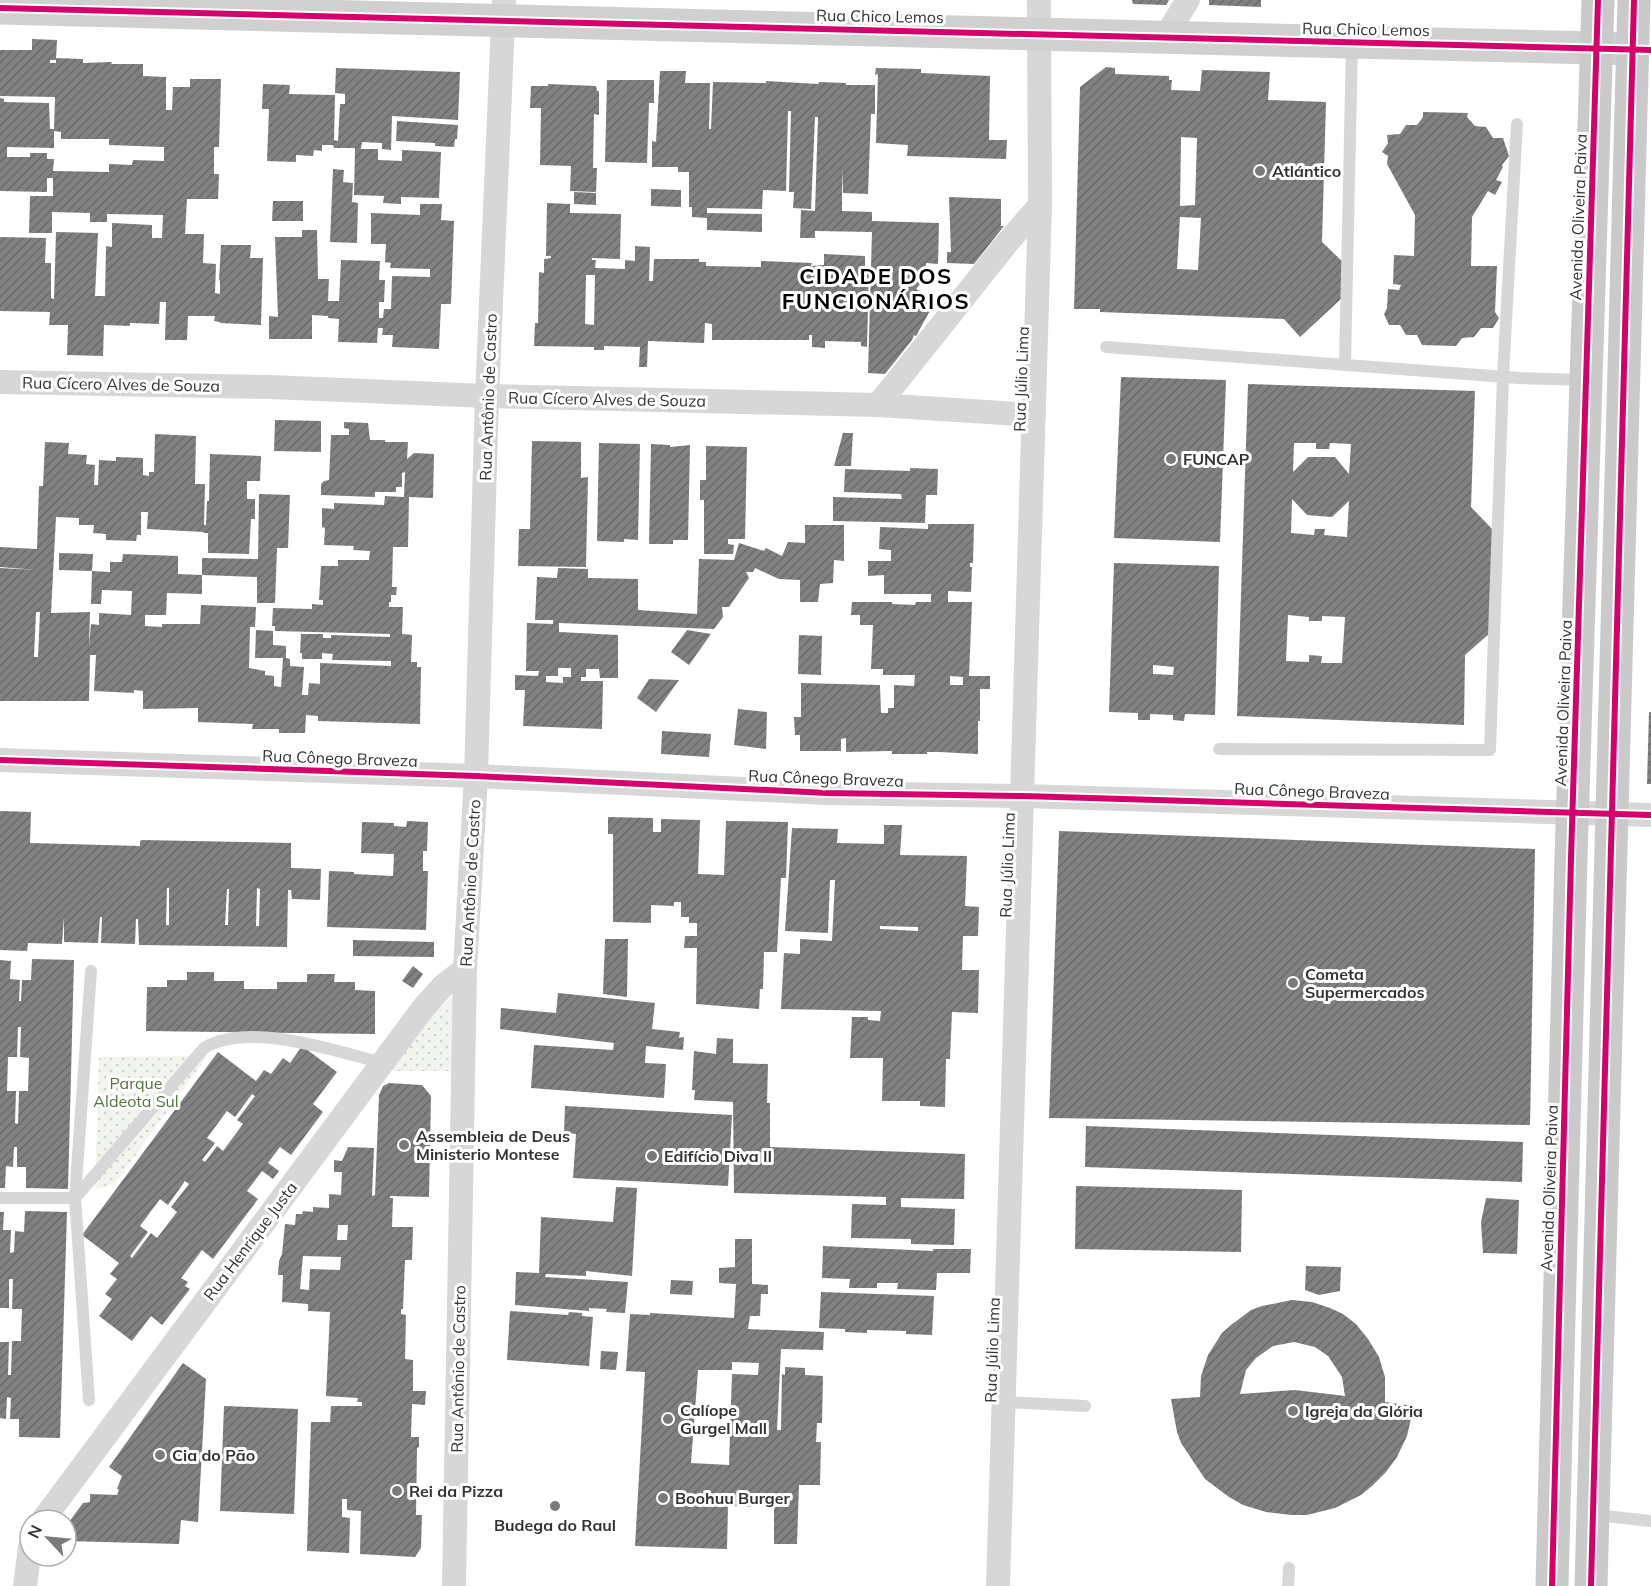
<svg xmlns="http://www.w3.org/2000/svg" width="1651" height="1586" font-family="Mulish,sans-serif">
<defs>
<pattern id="park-dots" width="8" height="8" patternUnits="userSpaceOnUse" patternTransform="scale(1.5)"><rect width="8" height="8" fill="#f1f5ed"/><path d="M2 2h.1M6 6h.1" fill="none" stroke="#cfd2cc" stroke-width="1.8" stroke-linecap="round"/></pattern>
<pattern id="building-hatch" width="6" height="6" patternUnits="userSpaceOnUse" patternTransform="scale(1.5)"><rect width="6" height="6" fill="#818181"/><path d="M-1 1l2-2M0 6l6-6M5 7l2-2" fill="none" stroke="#6a6a6a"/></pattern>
</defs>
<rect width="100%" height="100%" fill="#fff"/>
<!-- park -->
<g fill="url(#park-dots)">
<path d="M460,990l-2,81h-73l48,-57z"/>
<path d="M207,1056l-92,128 -20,5 4,-132z"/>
</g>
<!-- building -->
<g fill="url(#building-hatch)" fill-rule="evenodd">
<path d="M1132,0h37l-3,5 -33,-1z"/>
<path d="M1209,0h52v7l-52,-2z"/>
<path d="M32,39l25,1 -1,20h-6v3h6v-5l27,1v4l29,-1 -1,2h32v12l23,1v33h6l1,-23h17v-8h31l-2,68h-5v27h5l-1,25h-31l-2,35h19l-1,29 13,1 -1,29 5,1v-13l-1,-1 2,-35h30l-1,13h13l-2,67 -41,-2v-1l-6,-1 1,-5h-27l-1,24h-22l1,-38h-6l-1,22 -29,-1v3l-26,-1 -1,31 -36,-1 1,-30h-19l1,-13 -50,-1v-74l46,1 -1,25h6v35l3,1 2,-67 42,1 -3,63h10l1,-50 6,1v-24l40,2v13h10l1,-23 -56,-1v8h-17v-9l-38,-1v21h-23l1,-37h23v-18h-6v14l-47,-1v-93l4,1v3l45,1 1,26h4l1,-32 -55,-1v-46h32zM54,131l7,1v7h48v6l55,2v14l-31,-1 -1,5 -23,-1v8l-56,-1 1,-12h-7v-6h-17v4h-23v-10l47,1z"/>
<path d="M1106,67l9,1v6l54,2v4h3l-1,10 29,1 2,-21 68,2 -2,28 58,2 -4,140 22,21 -2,35 -42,39 -16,-18 -184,-7v-3h-26l6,-222zM1181,137l16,1 -2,67 -15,1zM1180,217l21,1 -3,52 -21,-1z"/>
<path d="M336,68l124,4 -2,48 -66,-4 -1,34 -9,-1v-6l-20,-1 -1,7h17v11l24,1v-11l39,2 -2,46 -38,-1v7l-18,-1 1,-7 -30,-1 1,-47h-21l-1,-3h-11v6l-8,-1 -1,6 -17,-1v7l-29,-1 2,-52h-7l1,-25 27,1 -1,9 46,1 -1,45 4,1 2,-37h5v-10l-10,-1z"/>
<path d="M876,68l45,1v4l69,3 -1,64h18l-1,19 -99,-3 1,-11 -32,-2 2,-69 -3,1z"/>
<path d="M660,71h26l-1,12h25l-1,46h2l2,-47 53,1v-2l52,3 1,-2 27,1v2h29v29h-4l-3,80 -25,-1 -1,-25v43l30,1v9l67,2 -1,41 -12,-1 -1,15 -9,11 20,11 -20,36 -2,-1 -2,5 -27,34 -17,-1 4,-141 -57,-1v7h-15l1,-28 14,1 3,-94h-3l-4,92 -18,-1 1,-16h-5l2,-81h-3l-2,80 -23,-1 -1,19 -55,-1v5l55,1v18l-55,-2v-12l-15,-1v-10h-3v-35h-11v-5h-26v-26l4,1z"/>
<path d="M607,80h47v23h-5l-2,60 -42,-1z"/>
<path d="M548,84l48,2 1,5h2v24l-5,-1 -1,54h4l-1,24 -26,-1 1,-25 -31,-1 1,-57h-11l1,-22h17z"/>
<path d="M1423,112l45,1 -1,4 8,9 11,1 7,11h10l6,18 -7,9 1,2 -7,13 6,2 -7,13 -7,-4 -16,26 -1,49h26l-2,46 4,6 -6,10h-12l-7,9 -12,1 -6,8 -34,-1 -5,-10h-11l-6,-10h-11l-5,-11 3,-6 1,-19 11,1 2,-5 -8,-1 1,-29 20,1 1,-41 -28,-51 1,-8 -6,-4 6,-9 -1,-8 13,-1 6,-9h11l6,-8z"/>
<path d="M397,121l61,4 -1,14h-2l-1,8 -19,-1v-3l-39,-2z"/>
<path d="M333,169l11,1 -1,12 10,1 -1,19 6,1 -1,40 -27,-1z"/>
<path d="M651,189l30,1v17l-30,-1z"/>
<path d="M574,192l22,1v12l-22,-1z"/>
<path d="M949,197l52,2v27h3l-30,38 -27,-1v-11h4z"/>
<path d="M273,201h30v20h-31z"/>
<path d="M547,203l23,1v9l51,1 -1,45 -28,-1v2h4l-1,8 30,1v-9l10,1v-15l15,1 -1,34h4l1,-22h45v3h7v4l55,1v-6l51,2 -1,3 13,-1v-11l41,2v10h4l-2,81 -6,-1v-4l-36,-1v7l-13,-1v-12h-3v5h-97v-16l-7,-1 -1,20 -56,-2 -1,26h-8l1,-20 -36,-1v4h-10v-3l-60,-1 1,-23h3l1,-51 5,1v-14l7,-1v-2h-5zM586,275h9l-1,50 -9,-1z"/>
<path d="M420,204h22l-1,16 13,1 -3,83h-10l-2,45 -47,-2 1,-12h-11l1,-7h-5l-1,15 -39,-1 1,-23 -11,-1v-2l-16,-1v24h-43v-23l9,1 -3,-80h27v-7h15l1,49h11l-1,22h11l2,-41 39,1 -1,19h6l-1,22h-5v16h4l1,-9h7l1,-33 38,1v-8l-40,-1 1,-5 -6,-1 1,-18h-15v-31l49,2z"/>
<path d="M1121,377l105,3 -6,162 -106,-4z"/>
<path d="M1248,384l227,7 -4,116 22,23 -4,104 -24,21 -1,70 -227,-9zM1294,443h22v6h13l1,-6 21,1 -2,30 -14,-17h-27l-15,15zM1292,499l15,16 25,2 17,-16 -2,36 -23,-2 1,-6h-10l-1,6 -23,-2zM1288,615l21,2v4h13v-5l23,1 -3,46h-21l1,-7 -13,-1v7l-23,-1z"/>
<path d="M275,420l46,1v31l-47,-1z"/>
<path d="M344,422l24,1 2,17h15v2h23l-1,17 7,-6 20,1 -1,44 -24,-1 -1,50h-15l-1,40h5l-1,8h-5v7h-2v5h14l-1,27 10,1 -1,27h6v5h4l-1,57 -102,-3v-5l-12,-1 -1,18h-26v-4h-27l1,-5 -55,-2v-14l-55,1v-18l-9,-1v3l-40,-2 2,-36h-6l-1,46h-89v-133l37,2 -37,-3v-20l37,2 2,-63h4l2,-44 24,1 -1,11 19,1 -1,9 9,1 -1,20h4l1,-25 17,1v-4l27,1v17l6,1v-4h5l1,-38 41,2 -1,48h10l-1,41h2l1,-24h2l1,-47 51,2 -1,25h-13v18h8v20h-4l-2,35 -41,-1v-20h-4l-1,-1 -56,-3 1,-17h-7v23h-4l-1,6 -30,-1v-6l-13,-1 1,-8h-15v-7l-23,-1 -5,96 39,-1 -1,34 2,-22 8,1v-12l32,2 1,-24 -30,-1 -1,14h-10l1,-33 -33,-1v-17l34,1 -1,17 18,1v-10h12l1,-8 55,2v18l24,1v19l-35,-1 -1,22h-21v11l17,1v-3h38l1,-19 55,2 -1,20h-5l-1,41 16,3v4l9,1v10l7,1 2,-29h-28l1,-28 17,1v14l13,1v12l4,1v7l14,1 -2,28h6l1,-12 11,1v-21l71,3v-5l-59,-1 1,-6 -11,-1v6h-20v-6h-2l1,-19h22v4h8v-3l59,2v-3l-115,-3v-5h-3l1,-18 39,1v-5l11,1v-5h-4l2,-34h17v-6h31l1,-9 -17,-1 1,-4 -30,-1 1,-17 -3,-1v-19l12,1v-6l50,2 1,-9 19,1 1,-25 -3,1v14h-6v5h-21v5l-54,-2v-11l3,-3 5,-1 2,-45h18v-6l-5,-1zM36,612h4l-2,45h-4z"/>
<path d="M843,433h10l-2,33h-17z"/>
<path d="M532,441l49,1v36l7,-1 -2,90 -68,-1 1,-37h11z"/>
<path d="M599,443l41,1 -2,96 -14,-1v3l-27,-1z"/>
<path d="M651,444l19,1v2l20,-2 -2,95h-15v4h-24z"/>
<path d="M706,446l41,1 -2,92h-17v5l6,1 -1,9h-29v-54h-4v-20h6z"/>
<path d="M910,468l28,1 -1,26h-11l-1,28 -92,-2v-24l69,2 -1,-5 -57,-2 1,-23 65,2z"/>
<path d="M259,494l31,1 -2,53h-11l-2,55h-18v-26l-55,-2v-17l56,1z"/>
<path d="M928,524h46l-1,39h-3v4h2l-1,25 -23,-1v11h24l-3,74h21v13h-10v32h-2v33l-39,-2h-12v2h-35v-3h-4l-42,1v-14l-5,1v12h-41v-16h-5l-1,-18h7v-34l79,2 1,28h7v-5h6v-23l20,1 1,-11h-32v-6h-12l2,-44h-13v-10h-9l1,-13h40v2l23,1 1,-3h15v-8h-47v-19l-16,1v-15h23v-11l-12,-1 1,-22 48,2zM950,676l13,1v8h-13z"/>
<path d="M805,525h39v36l-10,-1 -1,23 -13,1 -2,18h-18v-22l-21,-1 -24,-11 -2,4h-7l3,6 -20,29h-7l1,10 -9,12 -155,-6v9l59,3v43h-18l-1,-9h-13v8h-5v4h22l-1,48 -79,-3 2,-36h-10v-15l23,1 1,-5h-13l1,-48 26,1v-4h-18l2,-43 20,1 1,-10 30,1v9l50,1v31l59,4 2,-55 35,1 5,-17 25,8 2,-3 16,8 6,-14 17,1zM558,668h13v9h-8v6l-17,-1v-6h12z"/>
<path d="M1114,563l105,3 -4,149 -30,-1 -1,7 -11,-1v-5l-23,-1v6h-12v-7l-29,-1zM1153,665l21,2 -1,8 -20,-1z"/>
<path d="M687,630l24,4 -22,31 -18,-13z"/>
<path d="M799,635l23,1 -1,39 -23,-1z"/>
<path d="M649,679l30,1 -23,32 -19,-14z"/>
<path d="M738,709l29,3 -1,37 -32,-4z"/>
<path d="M1649,712h2v72h-4z"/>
<path d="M662,731l49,3 -2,23 -48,-3z"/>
<path d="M0,811l31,1 -1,31 110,3v-5l2,-1 149,3v25l30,1 -1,31 -28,-1 -1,-9h-3l-1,57 -148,-2 -1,-26h-2l-1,25 -34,-1 1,-26h-2l-2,26 -34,-1v-25l-2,27 -34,-1 -1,8 -27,-1zM167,888h2v37h-3zM257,888l3,1 -1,37h-3zM227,889h2l-1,36h-3z"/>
<path d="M608,817l45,1v14h8v-13l39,1 -2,54 26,1 2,-54 62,1 -2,56h-5l-4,74h-13l-1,37h-3l-1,20 -63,-5 1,-56h-13l1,-12h12v-13h-8v-6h-8v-15h-7v4l-23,-1v18l-38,-1v-88h-5z"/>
<path d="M407,821l21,1 -1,29h-4v20h5l-2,59 -99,-3 2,-56 25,1v2l39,2 1,-22 -33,-1 1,-31 32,1v3l12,1z"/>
<path d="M884,825h18l-2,30 67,1 -2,50 14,1 -1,29h-15l-1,34h17l-1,43 -26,-1 -2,47h-4l-1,48 -25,-1v-5h-38l1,-43h-33l2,-41h16v3l12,1 1,-10 -100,-2 3,-56 16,1v-15l32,2 3,-61h-5l-2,53 -43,-2 7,-103 46,1 -1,14 47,1zM880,926l38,1v4l-38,-2z"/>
<path d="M1059,831l476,18 -5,276 -481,-7z"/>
<path d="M605,939h23l-1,58 -24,-3z"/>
<path d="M353,940l81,2v15l-81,-1z"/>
<path d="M32,959l42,1 -6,229 -42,-1v-21h-9v-20h-3l-1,20 -7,-1 -1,22h-5v-228l11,1 -1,18 10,1 -1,21h2l1,-21h9zM18,1027h3l-1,30 9,1 -1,33h-9l-1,33 -3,-1 1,-32h-9l1,-34h9z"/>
<path d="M413,966l10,8 -10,14 -11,-7z"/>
<path d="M187,972h27v9h30v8h33v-7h30v-8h28l-1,8h21v8l20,1v43l-229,-3 1,-44h20v-7h20z"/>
<path d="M558,993l97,10 -3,26 28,3 -1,6 5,-1 -1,13 -37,-4 -1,17 21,1 -2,34 -133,-10 3,-43 79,5 1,-7 -114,-14 1,-21 55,5z"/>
<path d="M717,1038l16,1v24l35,1 -1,39h3v44l195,7 -1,45 -63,-1v9l54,2 -1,36 -43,-1v-5l-60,-1 1,-34 34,1v-8l-152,-4 -1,-91 -39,-2 1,-10h-3l2,-39 22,3z"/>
<path d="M302,1046l35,26 -24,32 10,8 -32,43 -11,-8 -12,16 11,8 -6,8 -11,-8 -15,20 11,8 -45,60 -11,-9 -21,28 7,4 -3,4 5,3 -28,36 -11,-9 -19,25 -33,-25 13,-17 -7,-5 12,-15 -7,-5 9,-11 -37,-28 136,-183 38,29 8,-11 7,4 12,-16 7,5zM252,1094l3,2 -18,24 6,4 -20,27 -6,-5 -12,16 -3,-2 13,-17 -8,-5 20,-27 8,6zM185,1181l4,3 -18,23 6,5 -20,26 -6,-5 -19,25 -2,-2 18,-24 -8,-6 20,-27 8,6z"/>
<path d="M389,1083l33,2 9,11 -2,101 -39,-1v2h3l-1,29h21l-1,33h-7l-2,49h-2v5l5,1 -1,44 8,1v31h13l-1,14 -13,-1 -1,33h8v10l-2,1 -1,67h6l-1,33 -6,9 -55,-3 1,-43 -14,-1v-11h-5v18l8,1 -1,35 -42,-2 4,-129h19l1,-16h31v-4h-5l1,-4 -32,-2 4,-84 -22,-1v-7l-26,-2 1,-27h-5l1,-14 3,-7 3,-30 10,1 1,-11h6l1,-3 10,1v-5l16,1v-14l12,1 1,-23h-8v-12l8,1 6,-14 26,1 -2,48 3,-1 4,-100 4,-9zM338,1225h10l-1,15h-10zM303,1256l38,1 -1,13 -30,-1 -1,21 -9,-1z"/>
<path d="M565,1106l167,9 -4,71 -155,-8 3,-44 -12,-1z"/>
<path d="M1086,1126l437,16 -1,40 -437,-15z"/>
<path d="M1076,1186l166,4 -1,62 -166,-3z"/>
<path d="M616,1187l21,1 -5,88 -46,-5v5l-40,-2 -1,3 83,5 -3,31 -19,-1 1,-3 -18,-1v3l-74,-6 1,-33 23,1 2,-56 72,5z"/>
<path d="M1486,1198l33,2 -2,54 -34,-1 -2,-31z"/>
<path d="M25,1211l42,1 -7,226 -41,-1v-18h-9l1,-21 -4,-1 -1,22 -6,-1v-76h9l-1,33h3l1,-34h9l1,-32h-10l1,-30h-4v29h-9v-96h4l-1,18h8l-1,23 4,-1 1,-21 9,1z"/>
<path d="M735,1239h17v45l16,1v9h-7l-1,22h-10l-2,13 76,3 -1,18 -42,-1 -4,81h4l1,-56 3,1v-8l20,1v7l18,1 -1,47h-5l-1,19h5l-1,43h-21l-2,59h-23v-37l-46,-1 -1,43 -92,-3 10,-174 -19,-1 4,-57 20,1v-2l84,5 2,-34 -17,-1v-15l16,-1zM732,1362l27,1 -1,12 -26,-1 -3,91 -38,-2 7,-93h34z"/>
<path d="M823,1246l110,5v-2h38l-1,24h-33l-1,17 -39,-1 1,-6h-21v5h-28l1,-9 -28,-1z"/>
<path d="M1306,1266l35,1 -1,24 -21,4 -14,-5z"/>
<path d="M671,1280l22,1 -1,14 -22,-1z"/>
<path d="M821,1292l113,4 -2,39 -26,-1v-3l-39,-1v3l-22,-1v-3l-26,-1z"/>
<path d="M1292,1300l20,2 18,6 13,6 13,10 12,15 11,18 6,20v25l29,4 -7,30 -10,21 -11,15 -14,14 -11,9 -26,13 -28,7h-15l-26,-3 -23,-7 -14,-8 -24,-18 -24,-36 -4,-11 -6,-33 29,-2 1,-21 7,-21 14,-22 9,-8 20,-15 11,-4zM1294,1342l21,5 13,9 14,21 3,19 -50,-6 -55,4 6,-24 10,-12 17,-12z"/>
<path d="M510,1311l58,4 1,-3 13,1v3l11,1 -4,49 -82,-6z"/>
<path d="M601,1351l17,1 -2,18 -16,-1z"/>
<path d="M183,1363l23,16 -8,143 -17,-2 -2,24 -113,-3v-15l17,-23 7,-1v-8l27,1 2,-5 -2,-1 5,-13 -13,-9z"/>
<path d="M224,1406l74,3 -4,105 -74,-3z"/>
</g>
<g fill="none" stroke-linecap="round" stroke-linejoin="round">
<!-- lane -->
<g stroke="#d7d7d7" stroke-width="12">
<path d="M1106,347l413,31 67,2"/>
<path d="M1345,364l7,-320"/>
<path d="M1219,749l271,1 13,-374 14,-252"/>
<path d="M0,1198h75l16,-227"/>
<path d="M89,1400l-14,-202 129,-150c45,-27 131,3 179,15"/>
<path d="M1004,1402l81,4"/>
<path d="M1596,1515l55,6"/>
<path d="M1288,1586l1,-18"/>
</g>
<!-- street -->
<g stroke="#d7d7d7" stroke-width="24">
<path d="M1165,37l23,-37"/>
<path d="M0,382l270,5 217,9 391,9 156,10"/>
<path d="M878,405l129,-162 33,-38"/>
<path d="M0,760l476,16 351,17 196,3 628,19"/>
<path d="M43,1520l381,-513 19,-21 22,-17"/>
<path d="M25,1586l5,-39"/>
<path d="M454,1586l11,-617 11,-193 11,-380 17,-396"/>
<path d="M998,1586l42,-1381 -1,-205"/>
</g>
<!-- secondary -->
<path stroke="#d0d0d0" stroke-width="33" d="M0,8l1633,41"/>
<!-- primary -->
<g stroke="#cacaca" stroke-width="33">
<path d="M1552,1586l19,-728 27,-858"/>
<path d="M1591,1586l43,-1586"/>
</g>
<defs>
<g id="cycleway">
<path d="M0,8l1651,42"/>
<path d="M0,760l476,16 351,17 196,3 628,19"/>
<path d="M1552,1586l19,-728 27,-858"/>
<path d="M1591,1586l43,-1586"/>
</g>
</defs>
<!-- cycleway casing -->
<use href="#cycleway" stroke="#fff" stroke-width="10"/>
<!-- cycleway -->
<use href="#cycleway" stroke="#d6006c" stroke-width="6"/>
</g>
<!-- markers -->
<g fill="#7a7a7a" stroke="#fff" stroke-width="2">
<circle cx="1260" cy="171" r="6"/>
<circle cx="1171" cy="459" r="6"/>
<circle cx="1293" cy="983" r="6"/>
<circle cx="404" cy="1145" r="6"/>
<circle cx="652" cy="1156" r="6"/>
<circle cx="1293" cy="1411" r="6"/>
<circle cx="668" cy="1419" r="6"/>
<circle cx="160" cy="1455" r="6"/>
<circle cx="397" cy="1491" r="6"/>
<circle cx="663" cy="1498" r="6"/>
<circle cx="555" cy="1506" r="6"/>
</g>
<g text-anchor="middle" stroke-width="6" stroke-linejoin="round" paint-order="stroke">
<!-- street labels -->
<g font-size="16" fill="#333" stroke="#fff">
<text transform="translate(880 16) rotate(1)" y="6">Rua Chico Lemos</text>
<text transform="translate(1366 29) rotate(1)" y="6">Rua Chico Lemos</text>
<text transform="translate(1578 217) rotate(-88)" y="6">Avenida Oliveira Paiva</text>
<text transform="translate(1021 379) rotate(-88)" y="6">Rua Júlio Lima</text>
<text transform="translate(121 384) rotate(1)" y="6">Rua Cícero Alves de Souza</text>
<text transform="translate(488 397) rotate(-88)" y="6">Rua Antônio de Castro</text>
<text transform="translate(607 399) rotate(1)" y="6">Rua Cícero Alves de Souza</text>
<text transform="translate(1563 703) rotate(-88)" y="6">Avenida Oliveira Paiva</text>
<text transform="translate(340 758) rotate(2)" y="6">Rua Cônego Braveza</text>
<text transform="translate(826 778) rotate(2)" y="6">Rua Cônego Braveza</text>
<text transform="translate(1312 791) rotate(2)" y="6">Rua Cônego Braveza</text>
<text transform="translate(1007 865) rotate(-88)" y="6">Rua Júlio Lima</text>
<text transform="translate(470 883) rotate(-87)" y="6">Rua Antônio de Castro</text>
<text transform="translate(1549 1188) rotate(-88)" y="6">Avenida Oliveira Paiva</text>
<text transform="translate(250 1241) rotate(-53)" y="6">Rua Henrique Justa</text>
<text transform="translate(992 1350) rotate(-88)" y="6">Rua Júlio Lima</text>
<text transform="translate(458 1369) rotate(-89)" y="6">Rua Antônio de Castro</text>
</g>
<!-- poi labels -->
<g font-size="16" font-weight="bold" fill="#333" stroke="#fff" text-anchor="start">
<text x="1272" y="177">Atlántico</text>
<text x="1183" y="465">FUNCAP</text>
<text x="1305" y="980">Cometa<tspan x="1305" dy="18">Supermercados</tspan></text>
<text x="416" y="1142">Assembleia de Deus<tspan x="416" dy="18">Ministerio Montese</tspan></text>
<text x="664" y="1162">Edifício Diva II</text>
<text x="680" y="1416">Calíope<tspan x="680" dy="18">Gurgel Mall</tspan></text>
<text x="1305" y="1417">Igreja da Glória</text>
<text x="172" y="1461">Cia do Pão</text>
<text x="409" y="1497">Rei da Pizza</text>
<text x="675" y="1504">Boohuu Burger</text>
<text x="555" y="1531" text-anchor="middle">Budega do Raul</text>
</g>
<!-- park labels -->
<g font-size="16" fill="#56703f" stroke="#fff">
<text x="136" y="1089">Parque<tspan x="136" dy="18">Aldeota Sul</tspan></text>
</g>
<!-- district labels -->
<g font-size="22" font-weight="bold" letter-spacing="1.5" fill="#000" stroke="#fff">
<text x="876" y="284">CIDADE DOS<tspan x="876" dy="25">FUNCIONÁRIOS</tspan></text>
</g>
</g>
<!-- north arrow -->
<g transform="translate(48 1538) rotate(296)"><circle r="28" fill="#ffffff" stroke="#adadad" stroke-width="1.5"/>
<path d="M0-4.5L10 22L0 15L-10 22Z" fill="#7a7a7a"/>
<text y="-9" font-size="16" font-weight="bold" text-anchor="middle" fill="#333333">N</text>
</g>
</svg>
